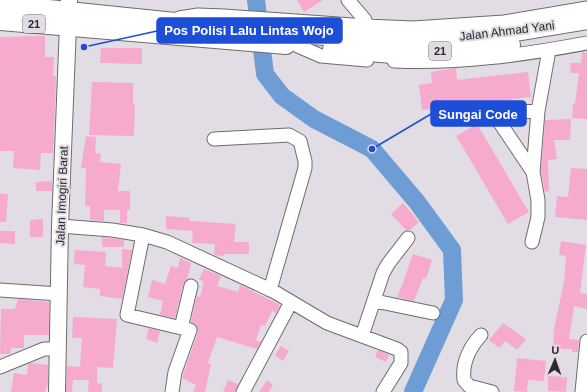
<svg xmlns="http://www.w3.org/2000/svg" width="587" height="392" viewBox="0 0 587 392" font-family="Helvetica,sans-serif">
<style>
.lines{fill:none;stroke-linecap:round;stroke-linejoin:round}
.river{stroke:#6e9dd5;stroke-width:18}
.building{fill:#f5aace}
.minor-casing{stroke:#6f6a70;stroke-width:15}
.major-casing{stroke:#6f6a70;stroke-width:18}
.highway-casing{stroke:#6f6a70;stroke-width:20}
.minor{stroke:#fff;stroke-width:13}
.major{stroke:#fff;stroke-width:16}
.highway{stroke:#fff;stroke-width:18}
.labels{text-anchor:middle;stroke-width:4;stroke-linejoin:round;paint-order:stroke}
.shield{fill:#e2dde4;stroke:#625f63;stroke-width:1}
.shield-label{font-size:11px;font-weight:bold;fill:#2b292c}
.street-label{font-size:12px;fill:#2b292c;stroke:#e2dde4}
.leader{fill:none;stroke:#1d4ed8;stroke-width:1.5}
.callout-dot{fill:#1d4ed8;stroke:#e2dde4;stroke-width:1.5}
.callout{fill:#1d4ed8;stroke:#1d4ed8;stroke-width:1.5}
.callout-label{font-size:13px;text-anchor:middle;font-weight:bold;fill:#fff}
</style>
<rect width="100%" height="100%" fill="#e2dde4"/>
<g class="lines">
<path class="river" d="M256,0L265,74L282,96L314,119L372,149L417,202L452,250L454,300L413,392"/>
</g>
<path class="building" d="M297,0H323L304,12Z
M45,36V57H54L53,76H56L53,153H41L40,170L13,168L14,151H0V37Z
M101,48H142V64L100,63Z
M582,52L587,53V119L572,118L573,104H575L579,73H571L570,63H581Z
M456,68L457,80L528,72L531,97L422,110L419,85L432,83L431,72Z
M92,82L133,83V105H135L134,136L89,135Z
M571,119L570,140H554L557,159L548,160L549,191L545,192L541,172L545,120Z
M477,124L529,212L508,224L456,136Z
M86,136L96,137L95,153L101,154L100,162L121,164L118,191H130V210H127V223H120V210H104V221L90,220V206H85L86,168H81Z
M571,168L587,169V220L555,217L557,196L568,197Z
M52,181V191H36V182Z
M0,194H8L6,222H0Z
M403,203L419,222L410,230H406L391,214Z
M166,216L190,218L189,221L236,224L234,242H249V254H224V256L214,255L215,244L192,243L193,231L166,229Z
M43,219V237H30V220Z
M0,231H15V244L0,243Z
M102,237L124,240V247H102Z
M561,241L586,245L580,293L587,294V309L574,306L569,339L579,340L578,352H572V349H553L554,329L564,282L566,256L559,255Z
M122,249L132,250L122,299L100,296V289L83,287L85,265L74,264L75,250L106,252L105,266L122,268Z
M413,254L432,260L426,279L423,278L414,301L397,297L403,283Z
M180,258L191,263L187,279L183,284L175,318L160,315L163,301L148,297L152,280L165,284L171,266L178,268Z
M204,269L221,276L217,286L238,292L240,285L280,305L276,313L272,311L265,326L261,325L256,340L261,342L257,349L217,337L208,363L211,364L205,392H193L196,385L182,378L198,332L196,325L191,322L197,296L200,297L204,282L199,279Z
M18,299L49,302V335H24V348H11L10,354H0L1,309H15Z
M73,317L117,319L113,368L97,367V383L102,384V392H88L89,380H73L72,392H66L67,366L80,367L82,338H72Z
M503,323L526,339L517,350L505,341L499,348L489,340Z
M149,328L160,331L157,343L146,339Z
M281,346L289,351L283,361L275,355Z
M378,350L389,355L386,362L375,357Z
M517,358L546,361L544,381L528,380L527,392L514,391Z
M31,363L48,365V384L45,392H11L14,373L27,375L28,364Z
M548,376L567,377L566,392L548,391Z
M228,380L238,384L235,392H223Z
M267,380L273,385L269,392H259Z"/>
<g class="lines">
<defs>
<path id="minor" d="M348,0L365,20L366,26
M179,18L198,15L224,16L366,26L413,28L504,22L587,8
M298,46L321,56L367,60
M394,61C459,64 523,55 587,43
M494,114L533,172
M453,115L538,111
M214,139L289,135L300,141L305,161V168L270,290
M60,226L112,230L143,235L167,242L273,291L327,323L397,349L401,352V363L383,392
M143,235L127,315L190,330L175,372L172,392
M532,242L538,217V200L533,172L538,111L549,50
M0,290L59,294
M375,301L433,313
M181,328L191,286
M481,335C469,348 462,362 464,380L469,386L492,392
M362,336L383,273L388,264L408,238
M0,367L44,349H58
M243,392L291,302
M582,392L587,341"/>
<path id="major" d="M57,392L60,226L69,0"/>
<path id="highway" d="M0,4L293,34L373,39H437L510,33L587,20
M0,21L286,45
M332,49L393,54L461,50L511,45"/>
</defs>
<use href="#minor" class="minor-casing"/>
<use href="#major" class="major-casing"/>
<use href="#highway" class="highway-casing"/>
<use href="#minor" class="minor"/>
<use href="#major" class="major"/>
<use href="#highway" class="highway"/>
</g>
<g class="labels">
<g class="shield">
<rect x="23" y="15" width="22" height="18" rx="3"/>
<rect x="429" y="42" width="22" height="18" rx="3"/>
</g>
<g class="shield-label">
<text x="34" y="28">21</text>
<text x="440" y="55">21</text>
</g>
<g class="street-label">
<text transform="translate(507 31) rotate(-7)" y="4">Jalan Ahmad Yani</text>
<text transform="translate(62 196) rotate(-88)" y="4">Jalan Imogiri Barat</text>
</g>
</g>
<path class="leader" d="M84 47L157 31M372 149L431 114"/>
<g class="callout-dot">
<circle cx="84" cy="47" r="4"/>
<circle cx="372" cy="149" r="4"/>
</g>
<g class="callout">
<rect x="157" y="18" width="185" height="25" rx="4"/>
<rect x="431" y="101" width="95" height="25" rx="4"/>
</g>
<g class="callout-label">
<text x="249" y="35">Pos Polisi Lalu Lintas Wojo</text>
<text x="478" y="119">Sungai Code</text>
</g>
<g transform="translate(555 360) rotate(2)" stroke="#e2dde4" stroke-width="3" paint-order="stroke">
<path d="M0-3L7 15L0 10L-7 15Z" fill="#2b292c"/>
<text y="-6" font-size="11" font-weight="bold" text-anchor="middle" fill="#2b292c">U</text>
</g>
</svg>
